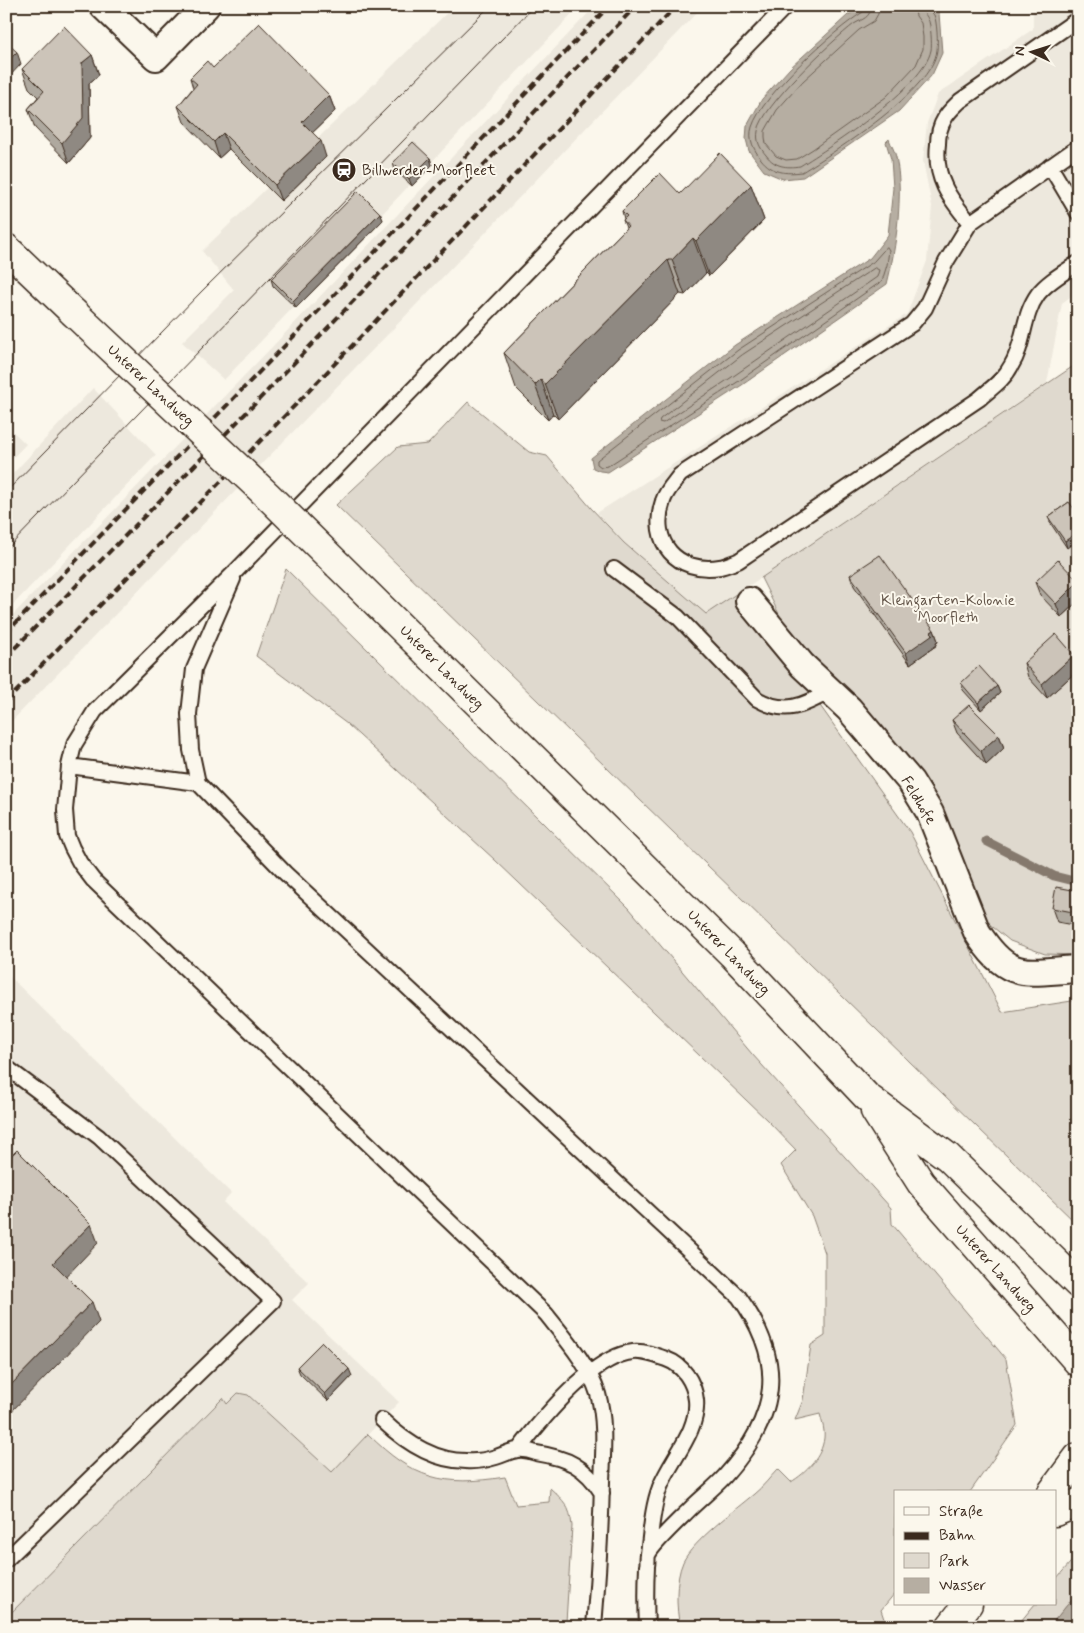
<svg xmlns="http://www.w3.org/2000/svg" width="1084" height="1633" viewBox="0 0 1084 1633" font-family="Mynerve,sans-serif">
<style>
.built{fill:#ede8dd}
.green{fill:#dfd9ce;stroke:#8d8276}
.water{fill:#b6aea2;stroke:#85796d}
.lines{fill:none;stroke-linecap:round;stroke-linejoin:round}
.shore{stroke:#6c5f53;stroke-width:1}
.stream{stroke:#85796d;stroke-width:9}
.lane-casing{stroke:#3b2a1e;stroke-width:18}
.street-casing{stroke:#3b2a1e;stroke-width:30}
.secondary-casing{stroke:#3b2a1e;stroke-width:31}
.lane{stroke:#fbf7ec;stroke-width:14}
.street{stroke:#fbf7ec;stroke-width:26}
.secondary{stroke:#fbf7ec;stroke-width:28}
.tram{stroke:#3b2a1e;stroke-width:1}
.rail{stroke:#3b2a1e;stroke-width:4;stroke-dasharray:8 4;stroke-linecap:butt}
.secondary-bridge-casing{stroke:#3b2a1e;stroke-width:31;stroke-linecap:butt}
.secondary-bridge{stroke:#fbf7ec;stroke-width:28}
.wall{fill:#afa99f;stroke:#3b2a1e}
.shaded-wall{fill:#8f8982;stroke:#3b2a1e}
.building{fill:#ccc4b9;stroke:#3b2a1e}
.labels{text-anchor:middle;stroke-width:4;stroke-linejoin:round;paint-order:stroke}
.poi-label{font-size:15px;fill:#3b2a1e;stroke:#fbf7ec;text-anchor:start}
.street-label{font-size:15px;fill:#3b2a1e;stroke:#fbf7ec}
.park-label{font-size:15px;fill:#64564a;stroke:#fbf7ec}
</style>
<rect width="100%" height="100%" fill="#fbf7ec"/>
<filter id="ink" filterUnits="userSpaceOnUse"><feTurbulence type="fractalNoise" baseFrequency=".02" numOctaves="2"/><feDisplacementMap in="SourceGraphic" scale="10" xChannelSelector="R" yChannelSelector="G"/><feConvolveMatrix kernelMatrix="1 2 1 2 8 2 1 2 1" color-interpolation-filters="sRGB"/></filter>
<g filter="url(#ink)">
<path class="built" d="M454,6H580L224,380L182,342L234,290L202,251Z
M595,6H703L391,331L6,727V622L273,346Z
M1033,6H1078V291L1062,303L1047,383L706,615L624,543L597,513L907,314L927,261L932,206L923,161L927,123L938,94L1033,29Z
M93,388L156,455L6,612V481Z
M6,425L26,444L6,465Z
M6,973L231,1193L223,1202L309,1283L292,1300L399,1402L332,1472L248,1395L227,1404L223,1398L6,1618Z"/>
<path class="green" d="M1078,363V955L1045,954L1010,941L988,923L930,784L784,624L761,578Z
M468,402L529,452L547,456L591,508L624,543L706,614L739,592L910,832L1002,1012L1078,1000V1225L336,505L398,447L428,444Z
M286,569L629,908L752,1054L891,1208L892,1224L1006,1359L1017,1425L970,1492H895V1593L881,1610L886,1625L884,1627H680C676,1608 675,1580 683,1562C693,1541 735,1510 754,1494C763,1487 770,1477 778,1469L791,1482C806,1473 822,1457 824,1438C825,1430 822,1422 820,1414L795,1420L803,1400L811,1345L825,1336V1253L812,1216L781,1165L796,1150L768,1121L495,860L347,724L256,656Z
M238,1393L248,1395L332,1472L368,1434C413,1479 443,1487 505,1477L516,1505L549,1502L550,1488C564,1501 570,1506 572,1526L566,1622L563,1627H6V1618L223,1398L227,1404Z
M1078,1554V1592L1049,1627H1016L1035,1604H1055V1580Z"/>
<path class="water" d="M864,6H931L939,13L942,53L932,75L899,111L803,177L783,179L764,171L749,151L746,139L747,126L762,99L790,68L848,15Z
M889,139C891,145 895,151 896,157C904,193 896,248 887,284L742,385L608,472L600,471L593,468L591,458L735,345L870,258L888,235L893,188L891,159L886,142Z
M1078,1592V1627H1049Z"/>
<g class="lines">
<path class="shore" d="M865,6L863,12C834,30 762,95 752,127C748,139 754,150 761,159C772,173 786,174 802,172C836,151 933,90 937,50C938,43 937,21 934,15C931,11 929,12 928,6
M871,6C871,18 862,19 854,24C832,41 762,106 758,131C756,141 760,148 766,155C775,167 786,168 800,166C832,146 924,87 931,50C932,45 931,24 928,19C926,14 922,13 922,6
M879,6L878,14L874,21L859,30L803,81L777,110L765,131V137L766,144L776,156L786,160L797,159L813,149L886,97L916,65L923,49V37L921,23L916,16L914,6
M887,247L889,250L887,265L882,281L739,381L608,466L601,467L597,464V460L738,350L873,262Z
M875,268L879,270L877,277L735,375L663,423L659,422L660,419L742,355Z"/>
<path class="stream" d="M986,841L1054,876L1078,882"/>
<defs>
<path id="lane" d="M1078,147L970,223L946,262L925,308L912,324L680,475C674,483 666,491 663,501C649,542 677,574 720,567C726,566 732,563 738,561L979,399C990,389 1004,380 1011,366C1025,344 1022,316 1038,294C1048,281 1065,272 1078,263
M1050,166L1078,213
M970,223C949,198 934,178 938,144C938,135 940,126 945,118C948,112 955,106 960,101L1078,19
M614,569L678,617L757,699C785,715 804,706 830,691
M233,579L194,669L189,714L191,750L198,783L285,873L739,1297C787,1363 778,1417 725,1476C714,1488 700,1499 689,1510C680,1519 652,1545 648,1555C647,1558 648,1563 647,1566C646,1586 646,1607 647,1627
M69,766L198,783
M6,1067L99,1137L273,1301L6,1560
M382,1420C405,1442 433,1461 466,1461C476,1462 486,1460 496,1457C503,1455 510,1451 517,1450C523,1449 531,1451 536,1453C567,1458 585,1466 602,1493
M519,1449C542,1419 593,1356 633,1352C644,1351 655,1355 666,1359C683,1365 694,1382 696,1400C699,1431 671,1459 660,1487C652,1508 651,1532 648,1554
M594,1627C598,1578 601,1530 602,1482C603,1453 606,1422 598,1394C589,1365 565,1338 546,1314L93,880L80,863L72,848L67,836L65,810L69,766L74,745L95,711L236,571L786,6"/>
<path id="street" d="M103,6L156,57L206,6
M749,601L802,665L849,709L911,782L930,813L977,932C1009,982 1025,972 1078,969"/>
<path id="secondary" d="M6,248L73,312
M338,565L732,954L867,1097L948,1157L1078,1284
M875,1111L921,1183L1078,1362
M1052,1492L1078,1457
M1055,1512L1078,1503
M950,1627L968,1604"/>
</defs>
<use href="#lane" class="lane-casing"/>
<use href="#street" class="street-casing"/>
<use href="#secondary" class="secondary-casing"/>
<use href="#lane" class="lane"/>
<use href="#street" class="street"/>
<use href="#secondary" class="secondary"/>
<path class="tram" d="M6,492L201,292L490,6
M6,550L534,6"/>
<path class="rail" d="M6,633L331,298L609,6
M6,657L246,413L636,6
M6,702L305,395L676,6"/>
<defs>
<path id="secondary-bridge" d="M73,312L268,496L338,565"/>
</defs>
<use href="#secondary-bridge" class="secondary-bridge-casing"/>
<use href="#secondary-bridge" class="secondary-bridge"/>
</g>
<path class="wall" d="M92,55L99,75L89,83L90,138L69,163L35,128L28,109L38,97L29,88L22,69Z
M213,68L329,95L335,111L312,133L326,157L281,201L229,149L219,158L184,122L178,106L193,88L190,78Z
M430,158L432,165L412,186L395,170L393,163Z
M751,185L764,220L709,276L706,273L685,295L680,294L558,419L553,414L548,420L516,388L504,353L626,228L623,220L624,219L622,211L680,194Z
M380,213L383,220L296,308L273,286L271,279Z
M1069,502L1067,548L1051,524L1048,517Z
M850,575L934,630L938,641L936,642L937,645L910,664L854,586Z
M1078,581V601L1061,617L1040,595L1035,582Z
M1024,663L1078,664V670L1047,698L1028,677Z
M961,683L997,686L1000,693L981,710L963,690Z
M952,720L999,735L1004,748L986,765L957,733Z
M1078,891V926L1057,922L1052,908Z
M297,1367L352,1376L328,1401L300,1374Z"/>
<path class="shaded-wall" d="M17,52L21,64L6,80V63Z
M92,55L99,75L89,83L90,138L69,163L62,143L82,63Z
M329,95L335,111L307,138L302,122Z
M223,133L229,149L219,158L214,142Z
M321,141L326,157L281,201L275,185Z
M430,158L432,165L412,186L409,179Z
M751,185L764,220L709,276L696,241Z
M380,213L383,220L296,308L293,301Z
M693,238L706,273L685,295L672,260Z
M668,260L680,294L558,419L545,384Z
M541,379L553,414L548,420L535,385Z
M1078,532V540L1067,548L1065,541Z
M1078,582V601L1061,617L1056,604Z
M934,630L938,641L936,642L937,645L910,664L906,653Z
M1074,655L1078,664V670L1047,698L1042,684Z
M997,686L1000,693L981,710L978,703Z
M999,735L1004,748L986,765L981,751Z
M91,1224L98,1243L60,1283L53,1263Z
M92,1302L99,1322L6,1417V1390Z
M349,1369L352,1376L328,1401L325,1394Z"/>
<path class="building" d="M259,23L329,95L302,122L321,141L275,185L223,133L214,142L178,106L197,84L190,78L207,61L213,68Z
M64,26L92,55L82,63L83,118L62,143L28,109L44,91L22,69Z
M6,42L17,52L6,63Z
M413,142L430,158L409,179L393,163Z
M720,153L751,185L696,241L693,238L672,260H668L545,384L541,379L535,385L504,353L628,226L623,220L627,216L622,211L660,173L680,194Z
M358,191L380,213L293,301L271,279Z
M1069,502L1078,514V532L1065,541L1048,517Z
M880,555L934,630L931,632L933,634L906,653L850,575Z
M1058,560L1078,581V582L1056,604L1035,582Z
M1056,634L1074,655L1042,684L1024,663Z
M979,666L997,686L978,703L961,683Z
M969,705L999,735L981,751L952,720Z
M1056,887L1078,891V913L1052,908Z
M17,1150L91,1224L53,1263L92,1302L6,1390V1161Z
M322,1342L349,1369L325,1394L297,1367Z"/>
</g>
<defs>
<symbol id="station-disc" viewBox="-11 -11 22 22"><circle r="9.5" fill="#3b2a1e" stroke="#fbf7ec"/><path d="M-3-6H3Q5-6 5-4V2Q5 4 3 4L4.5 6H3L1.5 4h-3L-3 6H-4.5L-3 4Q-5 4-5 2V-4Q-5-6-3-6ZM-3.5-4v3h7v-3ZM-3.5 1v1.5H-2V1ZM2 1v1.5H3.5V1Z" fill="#fff"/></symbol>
</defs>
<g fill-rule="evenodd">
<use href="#station-disc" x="330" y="156" width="28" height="28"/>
</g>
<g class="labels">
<g class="poi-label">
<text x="362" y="175">Billwerder-Moorfleet</text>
</g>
<g class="street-label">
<text transform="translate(151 385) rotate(43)" y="5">Unterer Landweg</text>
<text transform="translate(442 667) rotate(45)" y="5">Unterer Landweg</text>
<text transform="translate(919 800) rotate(59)" y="5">Feldhofe</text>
<text transform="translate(729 952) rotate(46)" y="5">Unterer Landweg</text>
<text transform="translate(996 1268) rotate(48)" y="5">Unterer Landweg</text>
</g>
<g class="park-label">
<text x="948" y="605">Kleingarten-Kolonie<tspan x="948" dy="17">Moorfleth</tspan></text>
</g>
</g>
<rect width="1084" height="1633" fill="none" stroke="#fbf7ec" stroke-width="25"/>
<rect x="12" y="12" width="1059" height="1608" fill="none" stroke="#3b2a1e" stroke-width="2" filter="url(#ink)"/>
<rect x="894" y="1490" width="162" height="115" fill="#fbf7ec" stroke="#aea59a"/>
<rect x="904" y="1507" width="25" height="8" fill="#fbf7ec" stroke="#aea59a"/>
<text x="939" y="1516" font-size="15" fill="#3b2a1e">Straße</text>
<rect x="904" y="1532" width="25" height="8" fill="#3b2a1e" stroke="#aea59a"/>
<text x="939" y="1540" font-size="15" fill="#3b2a1e">Bahn</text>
<rect x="904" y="1553" width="25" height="15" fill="#dfd9ce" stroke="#aea59a"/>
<text x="939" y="1566" font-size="15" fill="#3b2a1e">Park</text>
<rect x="904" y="1578" width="25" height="15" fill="#b6aea2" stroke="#aea59a"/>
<text x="939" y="1590" font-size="15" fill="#3b2a1e">Wasser</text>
<g transform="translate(1032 52) rotate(274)" stroke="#fbf7ec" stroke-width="4" paint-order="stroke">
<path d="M0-4L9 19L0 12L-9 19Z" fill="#3b2a1e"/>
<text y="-8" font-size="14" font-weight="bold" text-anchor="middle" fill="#3b2a1e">N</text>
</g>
</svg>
